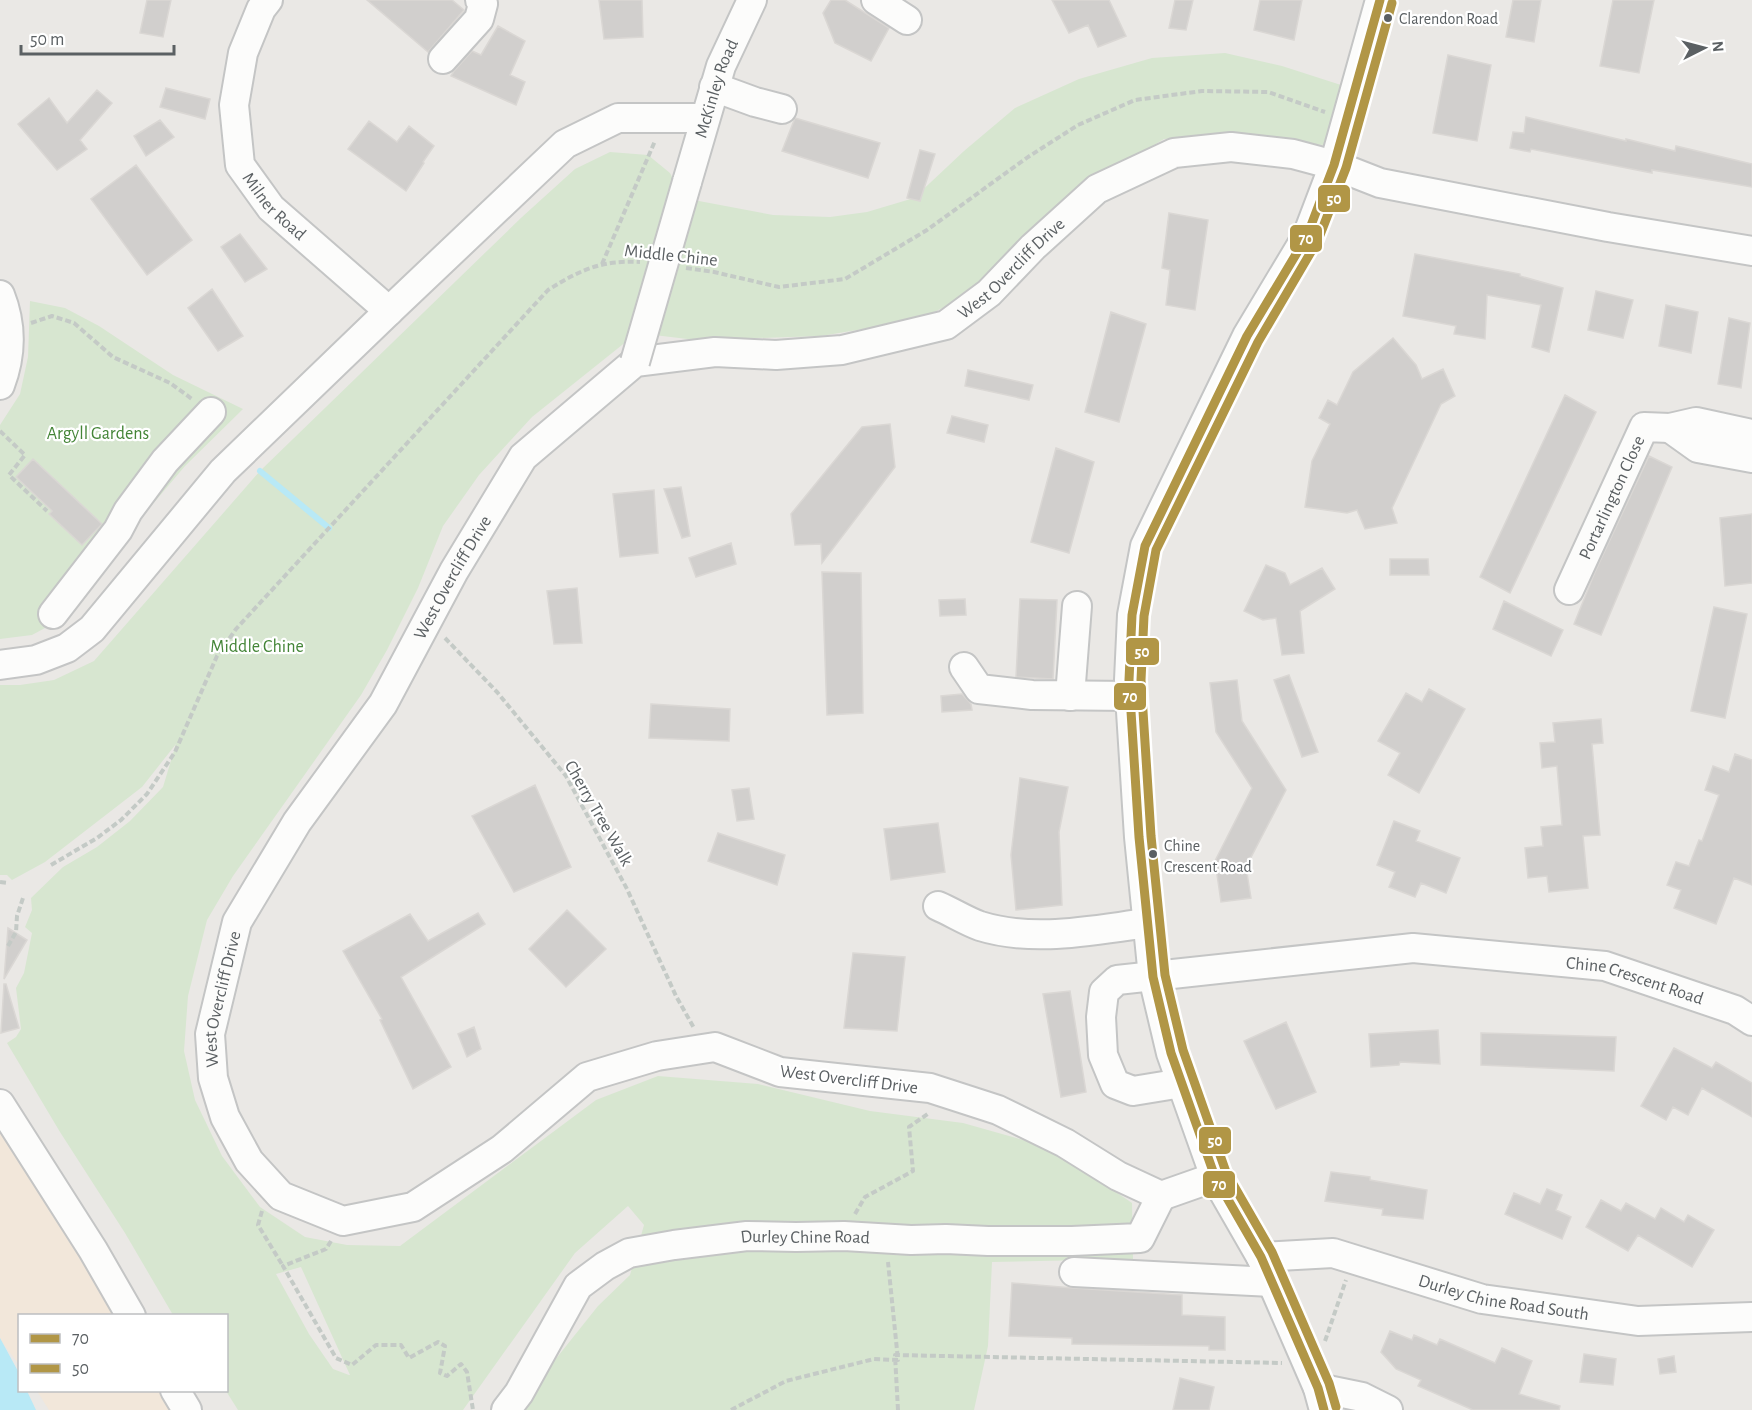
<svg xmlns="http://www.w3.org/2000/svg" width="1752" height="1410" viewBox="0 0 1752 1410" font-family="'Alegreya Sans',sans-serif">
<style>
.green{fill:#d7e6d0;fill-rule:evenodd}
.sand{fill:#f2e7da}
.water{fill:#b8e9f6}
.lines{fill:none;stroke-linecap:round;stroke-linejoin:round}
.stream{stroke:#b8e9f6;stroke-width:6}
.building{fill:#d1cfcd;stroke:#dad7d4;stroke-width:1.5}
.minor-casing{stroke:#c4c5c5;stroke-width:32}
.path{stroke:#c4cac6;stroke-width:4;stroke-dasharray:6 3;stroke-linecap:butt}
.minor{stroke:#fcfcfb;stroke-width:28}
.minor-bridge-casing{stroke:#c4c5c5;stroke-width:32;stroke-linecap:butt}
.minor-bridge{stroke:#fcfcfb;stroke-width:28}
.bus-1-casing{stroke:#fff;stroke-width:14}
.bus-2-casing{stroke:#fff;stroke-width:14}
.bus-1{stroke:#b19646;stroke-width:9}
.bus-2{stroke:#b19646;stroke-width:9}
.bus-dot{fill:#5b6063;stroke:#fff;stroke-width:2}
.labels{text-anchor:middle;stroke-width:4.5;stroke-linejoin:round;paint-order:stroke}
.bus-label{font-size:16px;fill:#5b6063;stroke:#fff;text-anchor:start}
.street-label{font-size:18px;fill:#5b6063;stroke:#fff}
.park-label{font-size:18px;fill:#448537;stroke:#fff}
.line-badge{stroke:#fff;stroke-width:2}
.badge-label{font-size:16px;text-anchor:middle;font-weight:bold;fill:#fff}
</style>
<rect width="100%" height="100%" fill="#eae8e5"/>
<path class="green" d="M1225,53L1282,66L1341,85L1324,145L1218,137L1164,139L1060,202L1013,248L970,295L917,320L821,336L696,340L637,333L532,417L479,475L443,526L418,588L387,650L361,695L233,876L207,920L188,996L184,1051L195,1100L222,1156L260,1207L305,1237L347,1245L400,1246L596,1100L658,1076L758,1084L870,1111L963,1123L1052,1148L1132,1203L1133,1259L992,1262L988,1346L974,1410H515L598,1306L630,1275L644,1225L628,1206L575,1253L463,1410H238L226,1391V1316L173,1315L125,1233L60,1132L7,1043L16,1037L21,1029L16,988L24,973L32,933L25,927L32,910L31,898L63,867L97,847L130,821L163,787L176,744L142,787L45,862L12,880L7,875H0V685H20L54,680L94,661L260,471L522,217L575,169L610,152L648,155L670,173L683,198L773,215L830,217L867,212L914,198L964,151L1015,108L1079,79L1152,58ZM301,1267L350,1375H349L333,1369L309,1334L276,1274Z
M30,301L65,308L99,326L173,375L243,409L185,466L135,525L71,614L32,635L0,639V425L20,394L28,357Z"/>
<path class="sand" d="M0,1115L123,1315L20,1316L19,1365L0,1339Z
M37,1391H167L179,1410H49Z"/>
<path class="water" d="M0,1338L19,1373L20,1390L27,1391L36,1410H0Z"/>
<g class="lines">
<path class="stream" d="M260,471L329,528"/>
</g>
<path class="building" d="M147,0H171L163,37L140,33Z
M367,0H452L464,10L428,52Z
M599,0H642L643,37L604,39Z
M831,0H845L889,28L871,61L835,43L823,13Z
M1052,0H1109L1126,36L1098,47L1088,25L1069,33Z
M1175,0H1193L1186,30L1169,28Z
M1260,0H1302L1294,40L1254,30Z
M1513,0H1541L1534,42L1506,37Z
M1613,0H1654L1639,73L1600,66Z
M498,26L525,41L510,75L525,82L516,105L451,76L454,71L472,51L481,55Z
M1448,55L1491,65L1477,141L1433,133Z
M166,88L210,99L205,119L160,107Z
M97,90L112,103L80,140L87,149L57,170L18,124L49,98L67,123Z
M1526,117L1626,141V139L1675,151L1676,146L1752,164V187L1652,170V173L1531,149L1530,152L1510,148L1513,132L1524,133Z
M795,118L880,143L868,178L782,151Z
M160,120L174,137L146,156L134,136Z
M369,121L397,142L409,126L434,146L423,162L424,163L406,191L348,149Z
M920,150L935,154L920,201L907,198Z
M136,165L192,240L147,275L91,199Z
M1169,213L1208,220L1195,310L1166,305L1170,270L1162,268Z
M240,234L267,269L245,282L221,247Z
M1415,254L1520,274V276L1563,288L1549,352L1532,347L1541,305L1487,295L1485,339L1454,334L1456,326L1403,316Z
M212,289L243,336L218,351L188,308Z
M1596,291L1633,300L1623,338L1588,330Z
M1666,305L1698,312L1691,353L1659,346Z
M1111,312L1146,324L1119,422L1085,412Z
M1729,318L1750,323L1741,388L1718,384Z
M1393,338L1416,365L1422,379L1443,369L1455,396L1441,404L1392,508L1397,523L1365,529L1357,510L1347,513L1305,507L1312,461L1330,424L1319,418L1328,400L1337,405L1353,372Z
M968,370L1033,385L1029,400L965,386Z
M1565,395L1596,412L1510,593L1480,577Z
M952,416L988,425L984,442L947,433Z
M890,424L895,467L822,563L821,544L795,545L791,514L862,427Z
M1056,448L1094,462L1069,553L1031,542Z
M1649,456L1672,467L1601,635L1574,624L1595,572Z
M33,459L102,524L82,545L49,514L52,511L16,477Z
M681,487L690,536L682,538L664,489Z
M654,490L658,553L620,557L613,494Z
M1752,514V583L1725,586L1720,518Z
M731,543L736,564L696,577L689,558Z
M1390,559H1428L1429,575H1390Z
M1266,565L1285,573L1290,585L1322,568L1335,589L1300,611L1304,653L1282,655L1276,618L1263,620L1244,611Z
M822,572L861,573L863,713L827,715Z
M577,588L582,643L554,644L547,591Z
M965,599L966,615L940,616L939,600Z
M1020,599L1057,600L1053,679L1016,677Z
M1504,601L1563,630L1551,656L1493,629Z
M1714,607L1747,614L1725,718L1691,711Z
M1289,675L1318,752L1302,757L1274,680Z
M1237,680L1242,721L1286,790L1246,867L1251,898L1221,902L1215,861L1252,788L1216,732L1210,683Z
M1429,689L1465,709L1419,793L1388,775L1400,753L1378,741L1406,693L1422,702Z
M962,694L971,704L972,710L942,712L941,696Z
M651,704L730,709L729,741L649,738Z
M1601,719L1603,743L1592,744L1600,835L1583,836L1588,888L1549,892L1547,876L1528,878L1525,848L1543,846L1541,827L1562,825L1557,766L1542,768L1540,743L1555,742L1553,723Z
M1735,754L1752,760V885L1734,878L1716,924L1674,908L1681,890L1667,885L1676,862L1689,866L1699,840L1702,841L1719,795L1705,790L1713,766L1729,772Z
M1020,778L1068,787L1059,832L1062,905L1016,910L1011,855Z
M535,785L571,867L514,892L472,816Z
M749,788L754,819L737,821L732,790Z
M1394,821L1420,831L1416,841L1460,858L1446,893L1421,883L1415,897L1389,887L1395,872L1377,865Z
M938,823L945,872L891,880L884,829Z
M718,833L785,855L777,885L708,861Z
M567,910L606,949L566,987L529,949Z
M478,913L485,924L401,977L451,1067L413,1089L380,1020L382,1019L343,951L410,914L428,941Z
M8,928L27,940L4,979Z
M853,953L905,957L897,1031L844,1028Z
M4,984H6L19,1028L1,1033Z
M1070,991L1086,1092L1061,1097L1043,994Z
M1286,1022L1316,1092L1276,1109L1244,1041Z
M474,1027L481,1049L467,1057L458,1034Z
M1438,1030L1440,1064L1400,1062L1399,1065L1371,1067L1369,1034Z
M1481,1033L1616,1037L1614,1071L1481,1065Z
M1674,1048L1712,1068L1716,1062L1752,1083V1117L1702,1088L1688,1115L1673,1107L1666,1120L1641,1106Z
M1331,1172L1370,1177V1180L1427,1190L1423,1219L1382,1215L1383,1209L1325,1201Z
M1547,1189L1562,1195L1556,1210L1571,1217L1562,1239L1505,1214L1514,1193L1540,1204Z
M1601,1200L1621,1211L1626,1203L1655,1219L1661,1208L1684,1222L1688,1215L1714,1230L1692,1267L1638,1235L1628,1251L1586,1227Z
M1012,1283L1073,1288L1182,1295V1315L1225,1317V1350H1209V1346L1072,1344V1338L1009,1336Z
M1390,1331L1412,1340L1414,1335L1437,1345L1440,1339L1495,1363L1502,1348L1532,1361L1519,1394L1560,1406L1559,1410H1473L1418,1386L1421,1380L1396,1369L1381,1352Z
M1584,1354L1616,1359L1613,1385L1580,1382Z
M1674,1356L1676,1372L1660,1374L1658,1359Z
M1180,1378L1214,1387L1209,1410H1173Z"/>
<g class="lines">
<defs>
<g id="minor">
<path id="s1" d="M268,0L261,9L243,53L234,105L240,165L271,208L389,311"/>
<path d="M876,0L907,20"/>
<path d="M443,59L479,19L483,4L480,0"/>
<path d="M714,87L755,102L782,109"/>
<path id="s2" d="M687,182L721,66L752,0"/>
<path d="M0,295C12,325 11,356 0,385"/>
<path d="M1670,428L1698,448L1752,458"/>
<path id="s3" d="M1569,590L1644,427L1670,428L1696,422L1752,434"/>
<path d="M53,614L118,530L128,511L165,461L211,412"/>
<path d="M0,665L36,660L67,648L92,629L223,471L389,311L565,144L618,118H705"/>
<path d="M964,667L979,689L1032,695L1130,696"/>
<path d="M1070,696L1077,606"/>
<path d="M938,906C952,912 966,921 980,926C1035,943 1092,930 1148,923"/>
<path id="s4" d="M1182,1083L1133,1091L1115,1084L1103,1055L1101,1017L1104,992L1117,980L1413,948L1605,966L1735,1010L1752,1021"/>
<path d="M0,1104L93,1250L131,1316"/>
<path id="s5" d="M1215,1177L1161,1196L1118,1176L1065,1143L998,1110L930,1088L780,1072L715,1047L657,1056L587,1077L502,1149L413,1207L343,1221L281,1196L249,1161L225,1117L213,1078L210,1034L237,922L297,822L383,704L454,571L523,457L635,362L715,352L776,355L842,350L946,325L989,293L1033,247L1097,189L1174,153L1231,147L1293,154L1334,165L1380,183L1608,227L1752,251"/>
<path id="s6" d="M1261,1257L1333,1253L1482,1299L1638,1321L1752,1317"/>
<path d="M1074,1272L1272,1282"/>
<path d="M1318,1388L1362,1397L1388,1410"/>
<path d="M175,1390L187,1410"/>
<path id="s7" d="M506,1410L519,1393L578,1286L605,1266L629,1253L674,1245L747,1236L796,1237L844,1236L911,1240L946,1239L988,1241H1072L1140,1238L1161,1196"/>
<path d="M1324,1410L1318,1388L1261,1257L1215,1177L1171,1053L1153,977L1139,837L1129,680L1132,615L1145,546L1247,336L1307,236L1334,165L1380,0"/>
</g>
</defs>
<use href="#minor" class="minor-casing"/>
<path class="path" d="M602,264L655,141
M686,268L714,272L779,287L845,279L927,230L1028,157L1078,125L1135,100L1202,91L1268,92L1325,112
M31,323L52,316L74,323L113,357L170,383L192,399
M0,431L25,455L9,475L47,511
M445,638L497,692L566,776L627,889L676,996L694,1028
M51,865L97,838L121,820L147,794L175,752L217,656L236,629L548,290C580,270 601,260 640,262
M0,882L8,883
M8,946L16,932L17,916L23,898
M262,1211L258,1225L283,1266
M855,1214L865,1197L913,1171L909,1127L929,1113
M331,1241L326,1249L283,1266L336,1358L352,1365L376,1345H401L409,1358L438,1342L445,1346L440,1373L447,1376L461,1364L467,1372L473,1410
M1325,1341L1346,1280
M731,1410L786,1381L874,1359L898,1360L888,1262
M898,1410L895,1355L1282,1363"/>
<use href="#minor" class="minor"/>
<defs>
<path id="minor-bridge" d="M635,362L687,182"/>
</defs>
<use href="#minor-bridge" class="minor-bridge-casing"/>
<use href="#minor-bridge" class="minor-bridge"/>
<defs>
<path id="bus-1" d="M1324,1410L1318,1388L1261,1257L1215,1177L1171,1053L1153,977L1139,837L1129,680L1132,615L1145,546L1247,336L1307,236L1334,165L1380,0"/>
<path id="bus-2" d="M1336,1407L1329,1383L1272,1252L1226,1172L1183,1050L1165,975L1151,836L1141,680L1144,616L1156,550L1258,342L1318,240L1346,168L1392,3"/>
</defs>
<use href="#bus-1" class="bus-1-casing"/>
<use href="#bus-2" class="bus-2-casing"/>
<use href="#bus-1" class="bus-1"/>
<use href="#bus-2" class="bus-2"/>
</g>
<g class="bus-dot">
<circle cx="1388" cy="18" r="5"/>
<circle cx="1153" cy="854" r="5"/>
</g>
<g class="labels">
<g class="bus-label">
<text x="1399" y="24">Clarendon Road</text>
<text x="1164" y="851">Chine<tspan x="1164" dy="21">Crescent Road</tspan></text>
</g>
<g class="street-label">
<text dy="6" stroke="none"><textPath href="#s2" startOffset="98">McKinley Road</textPath></text>
<text dy="6" stroke="none"><textPath href="#s1" startOffset="226">Milner Road</textPath></text>
<text transform="translate(671 255) rotate(6)" y="6">Middle Chine</text>
<text dy="6" stroke="none"><textPath href="#s5" startOffset="2414">West Overcliff Drive</textPath></text>
<text dy="6" stroke="none"><textPath href="#s3" startOffset="102">Portarlington Close</textPath></text>
<text dy="6" stroke="none"><textPath href="#s5" startOffset="1726">West Overcliff Drive</textPath></text>
<text transform="translate(599 813) rotate(60)" y="6">Cherry Tree Walk</text>
<text dy="6" stroke="none"><textPath href="#s4" startOffset="704">Chine Crescent Road</textPath></text>
<text dy="6" stroke="none"><textPath href="#s5" startOffset="1240">West Overcliff Drive</textPath></text>
<text transform="translate(849 1079) rotate(7)" y="6">West Overcliff Drive</text>
<text dy="6" stroke="none"><textPath href="#s7" startOffset="382">Durley Chine Road</textPath></text>
<text dy="6" stroke="none"><textPath href="#s6" startOffset="249">Durley Chine Road South</textPath></text>
</g>
<g class="park-label">
<text x="98" y="439">Argyll Gardens</text>
<text x="257" y="652">Middle Chine</text>
</g>
</g>
<g class="line-badge">
<rect x="1317" y="184" width="34" height="29" rx="6" fill="#b19646"/>
<rect x="1289" y="224" width="34" height="29" rx="6" fill="#b19646"/>
<rect x="1125" y="637" width="35" height="29" rx="6" fill="#b19646"/>
<rect x="1113" y="682" width="34" height="29" rx="6" fill="#b19646"/>
<rect x="1198" y="1126" width="34" height="29" rx="6" fill="#b19646"/>
<rect x="1202" y="1170" width="34" height="29" rx="6" fill="#b19646"/>
</g>
<g class="badge-label">
<text x="1334" y="204">50</text>
<text x="1306" y="244">70</text>
<text x="1142" y="657">50</text>
<text x="1130" y="702">70</text>
<text x="1215" y="1146">50</text>
<text x="1219" y="1190">70</text>
</g>
<rect x="18" y="1314" width="210" height="78" fill="#ffffff" stroke="#bdbfc1" stroke-width="1.5"/>
<rect x="30" y="1334" width="30" height="9" fill="#b19646" stroke="#bdbfc1" stroke-width="1.5"/>
<text x="72" y="1344" font-size="18" fill="#5b6063">70</text>
<rect x="30" y="1364" width="30" height="9" fill="#b19646" stroke="#bdbfc1" stroke-width="1.5"/>
<text x="72" y="1374" font-size="18" fill="#5b6063">50</text>
<g transform="translate(1704 48) rotate(84)" stroke="#ffffff" stroke-width="4.5" paint-order="stroke">
<path d="M0-4.5L10 22L0 15L-10 22Z" fill="#5b6063"/>
<text y="-9" font-size="16" font-weight="bold" text-anchor="middle" fill="#5b6063">N</text>
</g>
<path d="M21 45v9h153v-9" fill="none" stroke="#5b6063" stroke-width="3"/>
<text x="30" y="45" font-size="18" fill="#5b6063" stroke="#ffffff" stroke-width="4.5" paint-order="stroke">50 m</text>
</svg>
